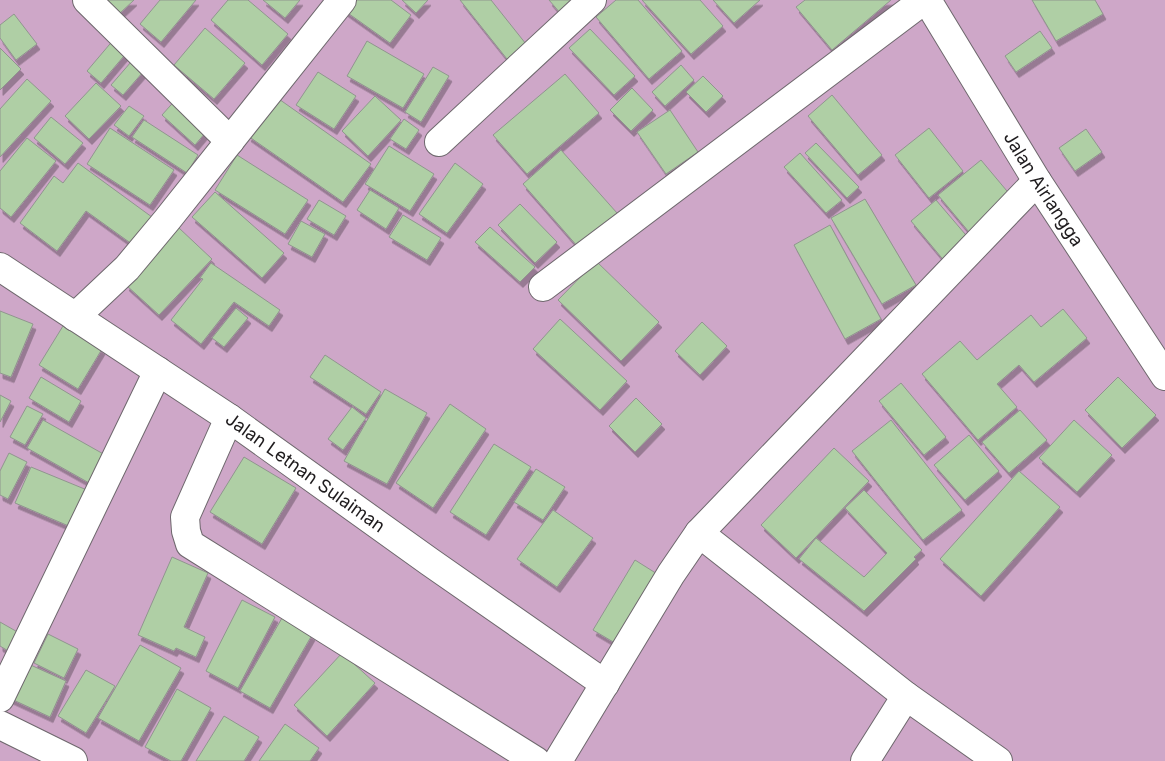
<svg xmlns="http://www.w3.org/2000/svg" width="1165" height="761" viewBox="0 0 1165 761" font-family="Inter,sans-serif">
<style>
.green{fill:#cea7c8}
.building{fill:#afcfa5;stroke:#90958e;filter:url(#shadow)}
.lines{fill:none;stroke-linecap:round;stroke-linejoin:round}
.minor-casing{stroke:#6e686d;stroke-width:30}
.minor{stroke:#fff;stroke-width:28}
.labels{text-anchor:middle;stroke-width:4;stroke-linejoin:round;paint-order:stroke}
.street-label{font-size:18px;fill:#1e1b1d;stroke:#e7e0e6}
</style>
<defs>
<filter id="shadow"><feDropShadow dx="3" dy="5.5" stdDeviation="0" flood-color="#0004"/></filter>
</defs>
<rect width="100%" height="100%" fill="#e7e0e6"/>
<path class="green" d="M0,0H1165V761H0Z"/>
<path class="building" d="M106,0H134L119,14Z
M160,0H196L161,42L140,24Z
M228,0H248L288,34L262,65L211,20Z
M263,0H300L285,18Z
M353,0H391L411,15L390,43L345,11Z
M402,0H428L416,13Z
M460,0H491L526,44L507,59Z
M549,0H579L561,14Z
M616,0H638L682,51L649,79L596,17Z
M642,0H700L723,26L691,54Z
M713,0H760L734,23Z
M805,0H891L832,50L796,7Z
M1032,0H1095L1103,14L1056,41Z
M14,14L37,44L16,60L0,38V25Z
M205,28L245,63L214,99L174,65Z
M590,29L635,76L614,95L569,48Z
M1040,31L1052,48L1016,72L1005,56Z
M115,38L129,50L101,83L87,71Z
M367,41L424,74L403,108L347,76Z
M0,48L21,69L0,90Z
M131,62L143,72L123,95L111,85Z
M681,65L694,80L665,106L652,92Z
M433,67L449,76L421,122L405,112Z
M318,72L356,96L334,129L296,105Z
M565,74L599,113L527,174L493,135Z
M703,76L723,96L706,112L686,92Z
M27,79L51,101L0,157V109Z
M96,83L121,106L89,139L65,116Z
M632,88L653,110L631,131L610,110Z
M832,95L882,155L858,175L808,116Z
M375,96L401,120L368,156L342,131Z
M178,97L211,126L195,145L162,115Z
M276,97L371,164L343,202L248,136Z
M129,106L144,116L129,136L114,125Z
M670,110L698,152L666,174L637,132Z
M51,117L83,143L65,164L34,138Z
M404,119L419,130L406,149L390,139Z
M144,120L198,155L187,173L132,137Z
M110,128L174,170L150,205L87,164Z
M929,128L963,171L929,198L895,155Z
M1086,129L1102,152L1075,171L1059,148Z
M27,138L56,161L11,217L0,208V171Z
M816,143L859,187L847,198L805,153Z
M389,146L434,174L410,211L365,184Z
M561,150L617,213L578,247L523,184Z
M800,153L842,200L826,213L784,167Z
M237,155L308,200L285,234L215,190Z
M981,160L1017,203L974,238L938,195Z
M78,163L156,220L136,247L86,211L57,251L20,223L54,176L63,183Z
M455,163L483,184L447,233L419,214Z
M370,190L399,208L386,229L357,210Z
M215,192L284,253L262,278L192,217Z
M865,199L916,285L882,304L831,218Z
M319,200L346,216L334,235L307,219Z
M936,200L971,241L946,263L911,221Z
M520,204L557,242L535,263L498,225Z
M403,215L441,238L427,260L389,237Z
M301,221L325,234L312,257L288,244Z
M830,225L881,319L845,339L794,245Z
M490,227L535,267L520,282L475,242Z
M179,228L212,259L159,315L126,285Z
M596,261L659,322L621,361L558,300Z
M211,263L280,310L269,326L234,302L201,344L171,320L203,279L200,278Z
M236,308L248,318L224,347L212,338Z
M1063,309L1087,338L1034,382L1019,365L997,384L1017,407L978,440L922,374L960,341L977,360L1031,315L1041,327Z
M0,311L33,324L11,377L0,373Z
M560,319L627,381L600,410L533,349Z
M702,322L727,346L700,375L675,351Z
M63,326L102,349L78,389L39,365Z
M325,355L381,392L366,414L310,377Z
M41,377L81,401L69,422L29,398Z
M1118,377L1156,415L1122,448L1085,410Z
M901,383L946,437L924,455L879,401Z
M385,389L427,413L387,484L344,461Z
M0,395L11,401L0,422Z
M636,398L662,424L635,452L609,426Z
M450,404L486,429L433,508L396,483Z
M27,406L43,414L25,445L10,437Z
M352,407L366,418L343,450L328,439Z
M1020,410L1047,440L1009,473L982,442Z
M43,420L107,456L91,484L27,448Z
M891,420L962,510L923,540L852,451Z
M1074,420L1112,455L1077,492L1039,458Z
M969,435L999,471L965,500L934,465Z
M494,444L531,467L486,535L450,512Z
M834,448L869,481L796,558L761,525Z
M9,453L27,462L8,499L0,495V471Z
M244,457L296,488L262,544L210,512Z
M31,467L87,490L71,527L15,503Z
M536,469L565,487L543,520L514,502Z
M1019,471L1060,507L981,596L940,559Z
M864,490L922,550L914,557L916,559L864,611L799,559L816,538L864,577L887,553L845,508Z
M553,510L593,538L557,587L517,559Z
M172,557L208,573L184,627L205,637L196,657L176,648L174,651L138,635Z
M635,560L662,577L620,646L593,630Z
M242,600L275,617L238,688L206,671Z
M282,618L312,635L270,708L240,691Z
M0,622L21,634L10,652L0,646Z
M48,634L78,649L64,678L34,663Z
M140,645L181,668L139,741L98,718Z
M342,653L375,683L327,736L294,705Z
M24,662L66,681L50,717L7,697Z
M86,670L115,686L86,733L58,716Z
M177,689L211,708L181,761H171L145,747Z
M224,716L259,737L244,761H196Z
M285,724L319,748L310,761H259Z"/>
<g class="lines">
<defs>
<g id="minor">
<path d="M87,0L230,141"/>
<path id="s1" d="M927,0L1037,181L1165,376"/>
<path d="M439,142L592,0"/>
<path id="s2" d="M0,267L229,418L430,562L605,684"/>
<path d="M543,287L924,0"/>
<path d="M75,317L127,268L167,220L342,0"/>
<path d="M229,418L185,517L186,531L190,544L536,761"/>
<path d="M699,533L906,696L865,761"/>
<path d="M906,696L998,761"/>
<path d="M0,698L158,371"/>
<path d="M0,725L73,761"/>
<path d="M558,761L671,574L699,533L1037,181"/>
</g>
</defs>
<use href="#minor" class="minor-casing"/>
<use href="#minor" class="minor"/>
</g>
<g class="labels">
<g class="street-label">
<text dy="6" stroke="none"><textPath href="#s1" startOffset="222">Jalan Airlangga</textPath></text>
<text dy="6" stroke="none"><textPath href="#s2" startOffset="368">Jalan Letnan Sulaiman</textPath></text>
</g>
</g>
</svg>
